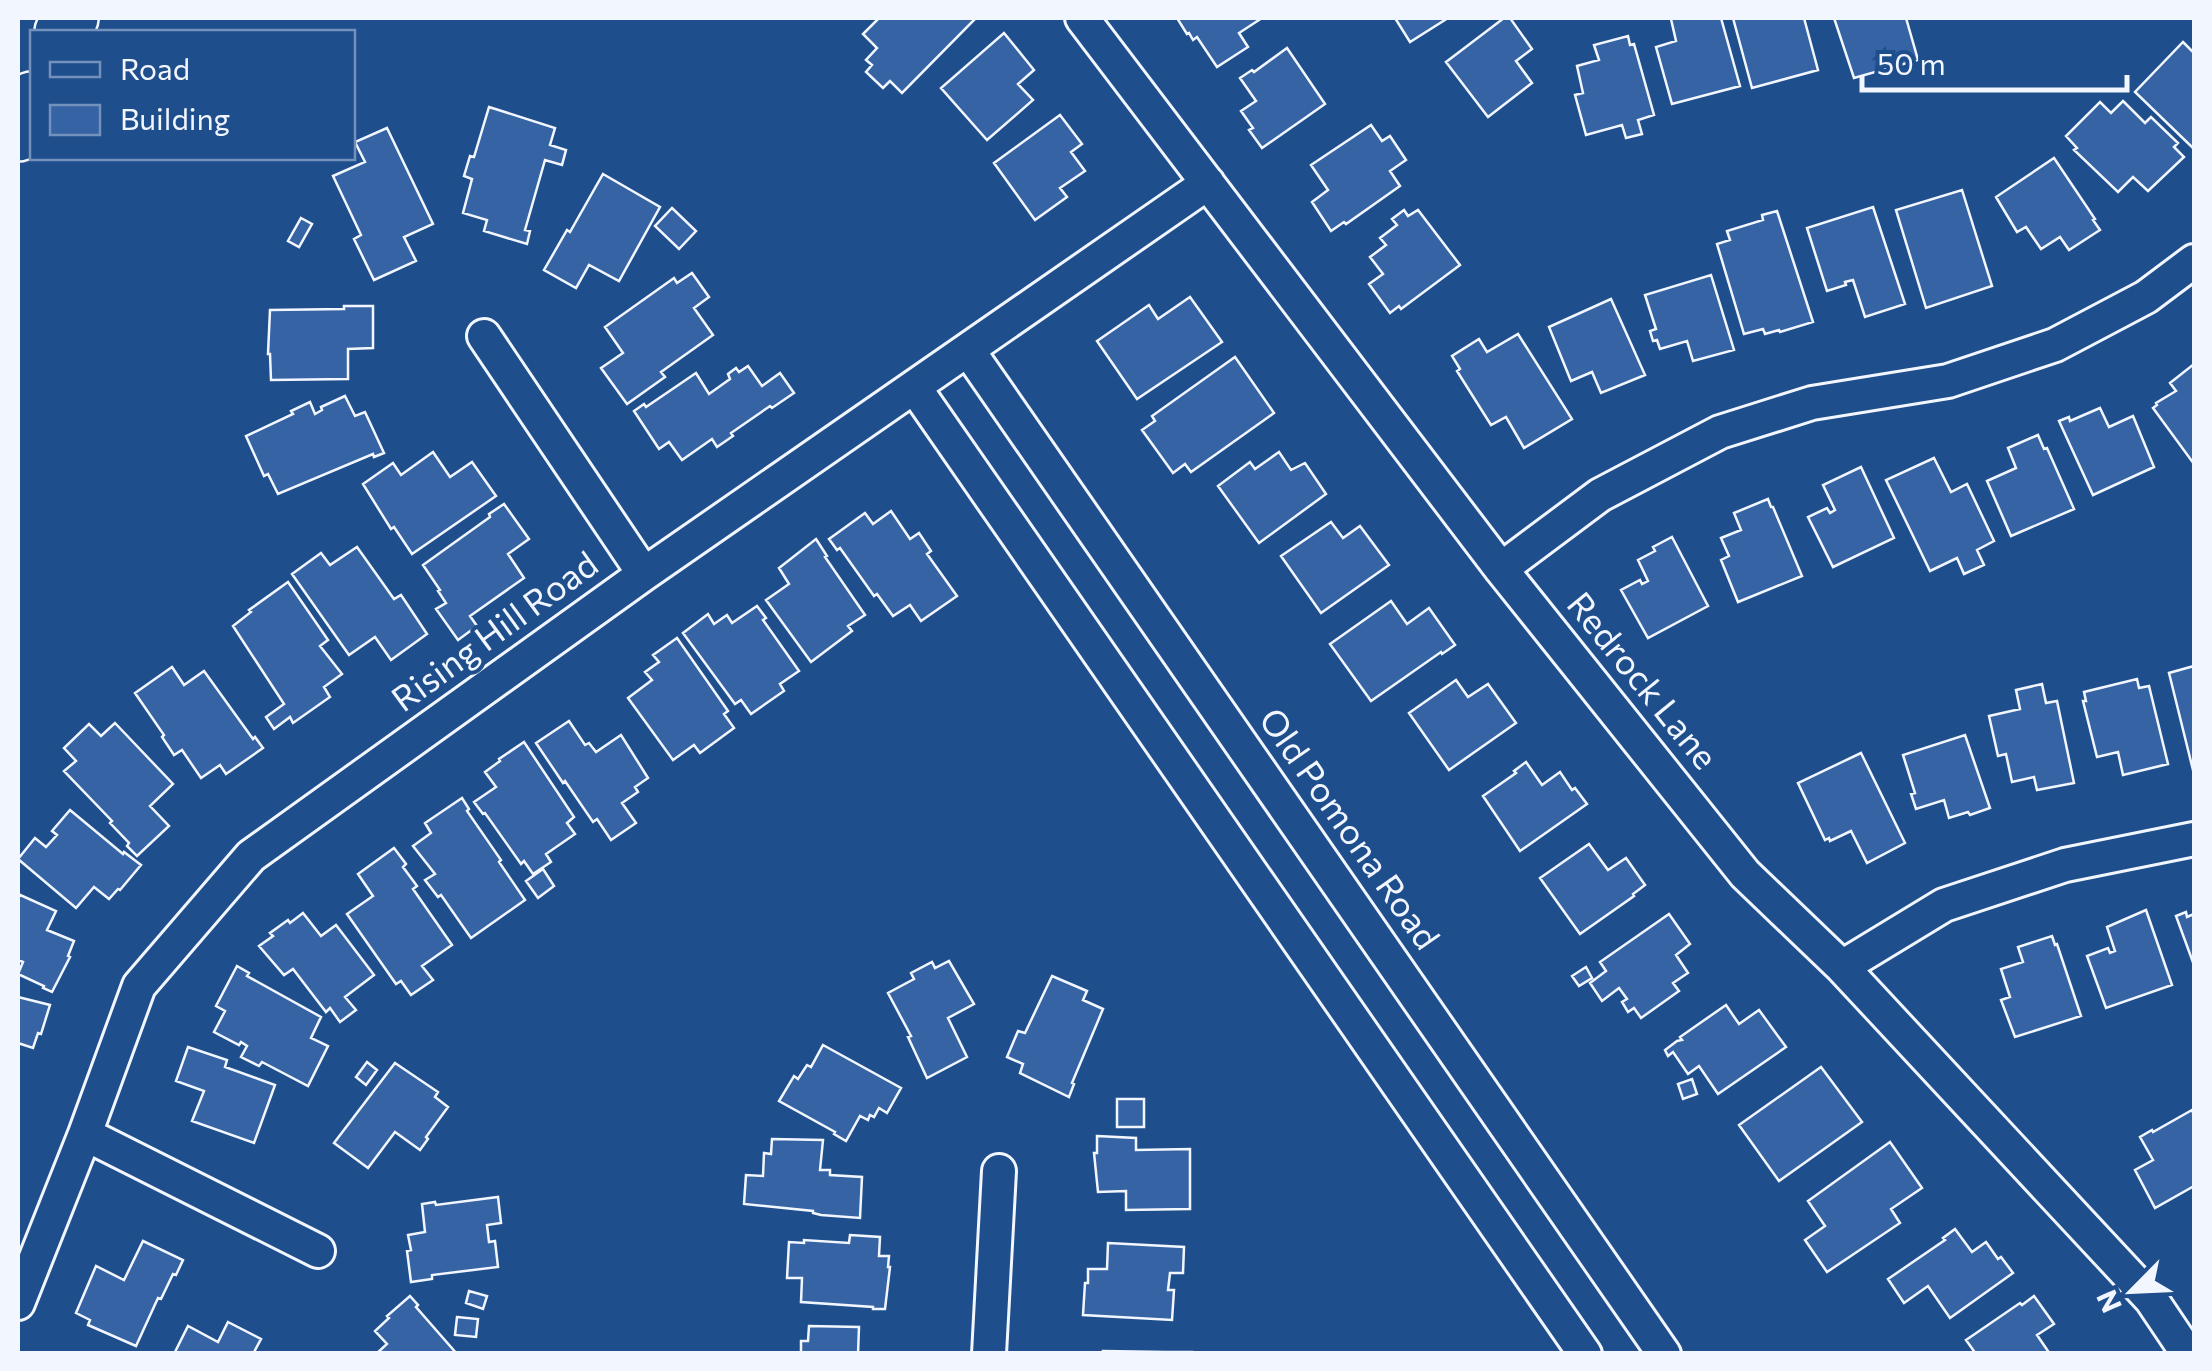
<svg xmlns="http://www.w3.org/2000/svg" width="2212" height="1371" viewBox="0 0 2212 1371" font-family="Commissioner,sans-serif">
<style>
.building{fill:#3563a3;stroke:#f2f6ff;stroke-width:2.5}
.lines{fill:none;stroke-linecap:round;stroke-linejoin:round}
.minor-casing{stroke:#f2f6ff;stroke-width:38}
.motorway-casing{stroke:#f2f6ff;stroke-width:60}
.minor{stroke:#1f4e8c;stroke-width:32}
.motorway{stroke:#1f4e8c;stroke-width:55}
.labels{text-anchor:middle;stroke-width:8;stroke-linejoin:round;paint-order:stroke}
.street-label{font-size:35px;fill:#f2f6ff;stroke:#1f4e8c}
</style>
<rect width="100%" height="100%" fill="#1f4e8c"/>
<path class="building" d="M879,18H976L902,93L890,81L883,88L866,72L872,65L866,60L877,48L863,34Z
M1177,18H1262L1239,33L1248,47L1217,67L1197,37L1193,40L1189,33L1187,34Z
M1395,18H1448L1410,42Z
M1504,18H1510L1532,49L1516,61L1532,83L1488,117L1446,62Z
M1677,18H1721L1740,86L1672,104L1656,47L1676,41L1671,19Z
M1733,18H1804L1818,70L1752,88Z
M1834,18H1906L1918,60L1854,78Z
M1004,33L1034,70L1018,84L1033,100L987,140L941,88Z
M1628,36L1630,45L1634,44L1654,115L1638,120L1642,134L1626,138L1622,125L1586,135L1575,95L1583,93L1577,66L1599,60L1594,45Z
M2183,42L2194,53V149L2135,92Z
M1287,48L1325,104L1262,148L1249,130L1253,128L1241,111L1256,101L1240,78L1252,70L1254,72Z
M2123,101L2145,123L2151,117L2178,143L2174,147L2184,157L2148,191L2133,177L2118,192L2074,150L2077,148L2066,136L2100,102L2111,113Z
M489,107L555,128L550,145L566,150L562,165L545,160L525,230L530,231L527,244L484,231L487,220L463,213L472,179L464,176L470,156L474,157Z
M1060,115L1082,144L1071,152L1085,171L1060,188L1067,197L1035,220L994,163Z
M1371,125L1382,141L1390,136L1406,160L1390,171L1400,186L1346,224L1344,222L1331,231L1312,202L1328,190L1311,165Z
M387,128L433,224L404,237L416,261L374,280L354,239L361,235L333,176L365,162L355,142Z
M2054,158L2095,219L2093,220L2100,230L2069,250L2060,237L2041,249L2026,227L2017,232L1996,197Z
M603,174L660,207L619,281L589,265L576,288L544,270L567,230L570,232Z
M1962,190L1992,286L1926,308L1896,210Z
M1873,207L1905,304L1865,317L1853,280L1845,282L1846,285L1827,291L1807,228Z
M672,208L696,231L679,249L655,226Z
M1404,210L1408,216L1418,210L1460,265L1401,309L1399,306L1390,313L1369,284L1383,274L1370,257L1386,245L1380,238L1397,225L1392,219Z
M1777,211L1813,322L1780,332L1779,330L1765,334L1763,329L1744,334L1717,244L1730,240L1727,231L1763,220L1762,215Z
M301,218L312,224L299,247L288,241Z
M692,273L709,297L694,308L713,335L661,372L665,377L627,404L601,368L623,353L605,327L674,278L677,283Z
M1711,275L1734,350L1693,361L1687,341L1660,349L1657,340L1653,341L1650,331L1656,329L1645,295Z
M1190,297L1222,342L1137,399L1097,341L1149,305L1158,319Z
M1611,299L1645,375L1601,393L1592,372L1571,381L1549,327Z
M344,306H373V348L348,349V379L271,380L270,354H268L270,310L344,309Z
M1518,334L1572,419L1524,448L1506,417L1491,425L1457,371L1460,369L1452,356L1479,339L1487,352Z
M1235,357L1274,413L1191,472L1185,464L1173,473L1142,430L1155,421L1152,416Z
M2194,364V464L2153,408L2157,405L2156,403L2176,391L2170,383Z
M748,366L762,386L780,373L794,393L772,408L770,406L731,433L733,436L717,447L712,439L682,460L669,442L659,449L634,411L644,404L646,407L696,373L709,394L730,379L728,374L736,368L739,372Z
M345,396L355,416L365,412L384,453L374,457L373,454L278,494L268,474L264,476L246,436L293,414L291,411L310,402L315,414L322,410L321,407Z
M2100,408L2109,427L2133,416L2154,467L2093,495L2059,421L2069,417L2070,421Z
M2038,435L2044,449L2047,448L2074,509L2011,536L1987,481L2016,468L2008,448Z
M433,452L450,477L472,462L496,496L412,554L394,527L391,529L363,484L393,463L401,475Z
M1279,452L1291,470L1305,463L1326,494L1259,543L1218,486L1250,462L1255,469Z
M1934,458L1951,492L1967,484L1994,541L1977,550L1984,565L1964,574L1957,558L1930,571L1886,480Z
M1861,467L1894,538L1833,567L1808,517L1827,508L1830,513L1835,510L1823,485Z
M1768,499L1771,507H1773L1802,576L1738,602L1721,560L1729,556L1721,538L1741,530L1734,513Z
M504,504L529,539L508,554L524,578L470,616L477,626L458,640L436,609L446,603L438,591L440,590L423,565L490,517L489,514Z
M891,511L910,539L919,533L931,551L927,554L957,596L921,621L910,605L893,616L877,594L874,596L840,548L837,550L829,539L865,513L873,524Z
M1331,522L1343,538L1360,526L1389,565L1321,613L1281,556Z
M1672,537L1708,606L1648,638L1621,590L1640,580L1642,584L1648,581L1638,560L1655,551L1653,547Z
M816,539L827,556L825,557L865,615L848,626L852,631L811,662L766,600L789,584L779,568Z
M357,547L394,599L401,595L427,634L391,660L375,637L349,655L292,574L321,553L330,565Z
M288,582L328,640L320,646L342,674L324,687L330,697L293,723L290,717L274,729L266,717L284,704L233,626L251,612L249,610Z
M1391,601L1407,624L1429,608L1455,645L1442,654L1441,652L1371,701L1330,644Z
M757,606L766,618L763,620L799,671L780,684L784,691L751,714L741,700L735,704L683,633L708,614L714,624L727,615L732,623Z
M677,638L728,711L724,714L734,728L700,753L694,745L673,760L628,698L652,680L645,672L659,662L653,655Z
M2194,666V769L2193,770L2169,673Z
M172,667L184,685L204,671L253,739L255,737L263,748L226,774L220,765L201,778L182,750L174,755L162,737L164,735L135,693Z
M2137,679L2139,688L2149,686L2168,764L2123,775L2118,752L2097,757L2083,701H2086L2084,692Z
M1456,680L1468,697L1488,684L1516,723L1449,770L1409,713Z
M2042,684L2046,703L2057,701L2074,783L2037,790L2034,777L2012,782L2006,754L1998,756L1989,716L2020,709L2016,690Z
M569,721L585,745L589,743L596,752L621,735L648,778L635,787L638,792L622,803L636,823L611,840L597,819L593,822L565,781L563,783L536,743Z
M115,723L173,784L150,806L169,826L137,856L127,846L129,843L110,823L112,821L64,771L76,761L64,748L89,724L101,736Z
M1965,735L1990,808L1970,815L1968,812L1949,818L1944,800L1916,809L1911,794L1915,793L1903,755Z
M524,742L574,817L567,823L575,834L546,854L551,862L533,874L524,861L521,864L485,813L483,814L474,802L496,787L485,772L500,761L499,759Z
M1861,753L1905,843L1867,863L1851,831L1830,841L1829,838L1825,840L1798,783Z
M1526,762L1542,785L1560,772L1572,790L1575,788L1587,804L1520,851L1483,796L1516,773L1514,771Z
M462,798L469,809L467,811L501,860L499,862L525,900L471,938L441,895L438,897L425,880L435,874L413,846L431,833L425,823Z
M70,810L123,854L124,852L141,865L120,890L118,889L109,899L94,887L76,908L18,859L35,838L46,847L57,835L52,831Z
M1589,844L1608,870L1626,858L1645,885L1633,894L1634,896L1580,934L1540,878Z
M394,848L406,864L403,867L417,886L413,889L452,945L422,966L433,980L411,995L401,981L396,984L347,914L373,896L358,874Z
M543,869L554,886L538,898L526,881Z
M18,894L56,911L47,930L74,941L68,956L70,957L52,992L43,988L44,986L18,974L23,962L18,960Z
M2146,910L2172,985L2106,1008L2087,956L2108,948L2110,953L2115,951L2107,927Z
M2186,912L2187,917L2194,914V965L2176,916Z
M303,913L321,936L336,925L374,975L345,997L356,1010L340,1022L330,1008L326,1012L293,969L284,975L259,946L273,936L270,933L288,920L290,923Z
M1669,914L1690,944L1676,955L1688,973L1673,983L1679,991L1641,1018L1634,1008L1628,1012L1622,1002L1627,999L1619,988L1602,1001L1590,983L1606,971L1600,962Z
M2052,936L2055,945L2057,944L2081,1016L2015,1037L2001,1000L2010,997L2001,969L2023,962L2018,947Z
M949,961L974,1004L948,1018L967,1057L927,1078L908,1037L911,1036L888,993L914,979L911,973L932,962L935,968Z
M237,966L249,973L247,976L321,1017L311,1038L328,1046L308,1086L262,1062L259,1066L241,1057L247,1046L241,1042L239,1045L214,1032L225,1011L216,1006Z
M1586,967L1592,978L1579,986L1572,976Z
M1052,976L1087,991L1083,1000L1103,1009L1072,1083L1074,1084L1069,1097L1020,1073L1023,1064L1007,1057L1018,1031L1025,1033Z
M18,997L50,1005L41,1034L38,1033L33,1048L18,1043Z
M1726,1005L1739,1024L1759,1010L1786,1047L1718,1094L1699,1066L1688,1074L1673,1052L1668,1056L1665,1050L1677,1041L1682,1040L1680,1037Z
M823,1045L901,1088L887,1113L879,1108L874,1117L870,1115L868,1120L860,1116L846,1141L834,1134L835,1132L779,1101L794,1076L798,1079L807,1065L811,1067Z
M188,1047L227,1060L225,1067L275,1085L254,1143L192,1121L204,1091L176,1081Z
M367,1062L377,1070L366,1085L356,1077Z
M395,1063L438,1092L435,1097L448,1107L426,1137L428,1139L420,1150L395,1132L368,1168L334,1143Z
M1821,1067L1862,1122L1779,1181L1739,1125Z
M1692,1079L1697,1094L1683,1099L1678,1084Z
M1117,1099H1144V1127H1117Z
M2192,1110L2194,1115V1186L2155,1208L2135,1170L2153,1160L2140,1137L2152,1130L2153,1132Z
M1097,1136L1136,1138V1150L1190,1149V1209L1126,1210V1191L1098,1192L1094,1153H1097Z
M772,1139L823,1140L820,1170H830V1175L862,1177L860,1218L821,1215L813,1213V1211L744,1204L746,1175L763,1176L764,1153L771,1154Z
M1890,1142L1922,1188L1891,1209L1900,1223L1827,1272L1805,1240L1825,1226L1808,1201Z
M498,1197L501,1223L487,1225L489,1242L495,1241L498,1267L432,1275V1279L411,1282L407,1251L411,1250L408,1235L425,1232L422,1204L435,1202L436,1205Z
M1955,1229L1972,1252L1986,1242L1998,1259L2001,1257L2013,1273L1950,1318L1928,1286L1904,1303L1888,1279L1945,1240L1943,1238Z
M850,1235L880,1237L879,1256H889L888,1267H890L885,1309H873V1307L801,1302L802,1278H787L789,1242L804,1243V1240L849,1243Z
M143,1241L183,1260L176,1275L173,1274L161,1299L158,1298L136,1346L88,1325L90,1320L76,1313L96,1266L124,1280Z
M1108,1243L1184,1247L1183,1273H1170L1168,1290H1174L1172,1320L1083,1315L1085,1283H1088V1269H1107Z
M469,1291L487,1296L483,1309L466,1303Z
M410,1296L418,1305L416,1307L457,1354H376L387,1344L375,1331L389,1318L387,1316Z
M2034,1296L2054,1324L2037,1335L2050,1354H1976L1966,1340L2020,1303L2022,1305Z
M457,1317L478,1319L476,1337L455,1335Z
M228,1322L261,1339L253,1354H174L188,1326L218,1342Z
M809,1326L859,1327L858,1354H801V1341H808Z
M1103,1351L1166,1352H1192V1354H1103Z"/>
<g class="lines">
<defs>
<path id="minor" d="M1082,18L1501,569L1745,874L1842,967L2151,1299L2188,1354
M484,336L644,574
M968,350L1664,1354
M915,388L1585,1354
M1501,569L1600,495L1720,432L1812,403L1948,381L2055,345L2146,297L2194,261
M1842,967L1944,905L2065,865L2194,839
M85,1134L318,1251
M18,1303L85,1134L139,986L251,856L644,574L1208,183
M989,1354L999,1171"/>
<path id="motorway" d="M63,32L70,18
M18,133L32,100"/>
</defs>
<use href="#minor" class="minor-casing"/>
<use href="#motorway" class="motorway-casing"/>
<use href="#minor" class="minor"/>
<use href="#motorway" class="motorway"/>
</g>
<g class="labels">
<g class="street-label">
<text transform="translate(495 632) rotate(-36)" y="12">Rising Hill Road</text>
<text transform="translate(1642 681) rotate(51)" y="12">Redrock Lane</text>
<text transform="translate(1349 829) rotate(55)" y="12">Old Pomona Road</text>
</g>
</g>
<rect width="2212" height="1371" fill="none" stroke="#f2f6ff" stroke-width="40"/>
<rect x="30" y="30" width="325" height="130" fill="#1f4e8c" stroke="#7391ba" stroke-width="2.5"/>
<rect x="50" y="62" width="50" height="15" fill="#1f4e8c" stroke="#7391ba" stroke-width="2.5"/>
<text x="120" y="80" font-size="30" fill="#f2f6ff">Road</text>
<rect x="50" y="105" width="50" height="30" fill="#3563a3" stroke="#7391ba" stroke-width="2.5"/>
<text x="120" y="130" font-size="30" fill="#f2f6ff">Building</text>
<g transform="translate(2132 1291) rotate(246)" stroke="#1f4e8c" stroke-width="8" paint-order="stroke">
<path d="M0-8L18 38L0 25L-18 38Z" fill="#f2f6ff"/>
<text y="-15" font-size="28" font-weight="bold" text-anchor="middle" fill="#f2f6ff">N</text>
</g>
<path d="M1862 75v15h265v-15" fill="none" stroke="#f2f6ff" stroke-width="5"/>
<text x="1877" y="75" font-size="30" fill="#f2f6ff" stroke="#1f4e8c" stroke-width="8" paint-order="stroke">50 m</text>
</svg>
